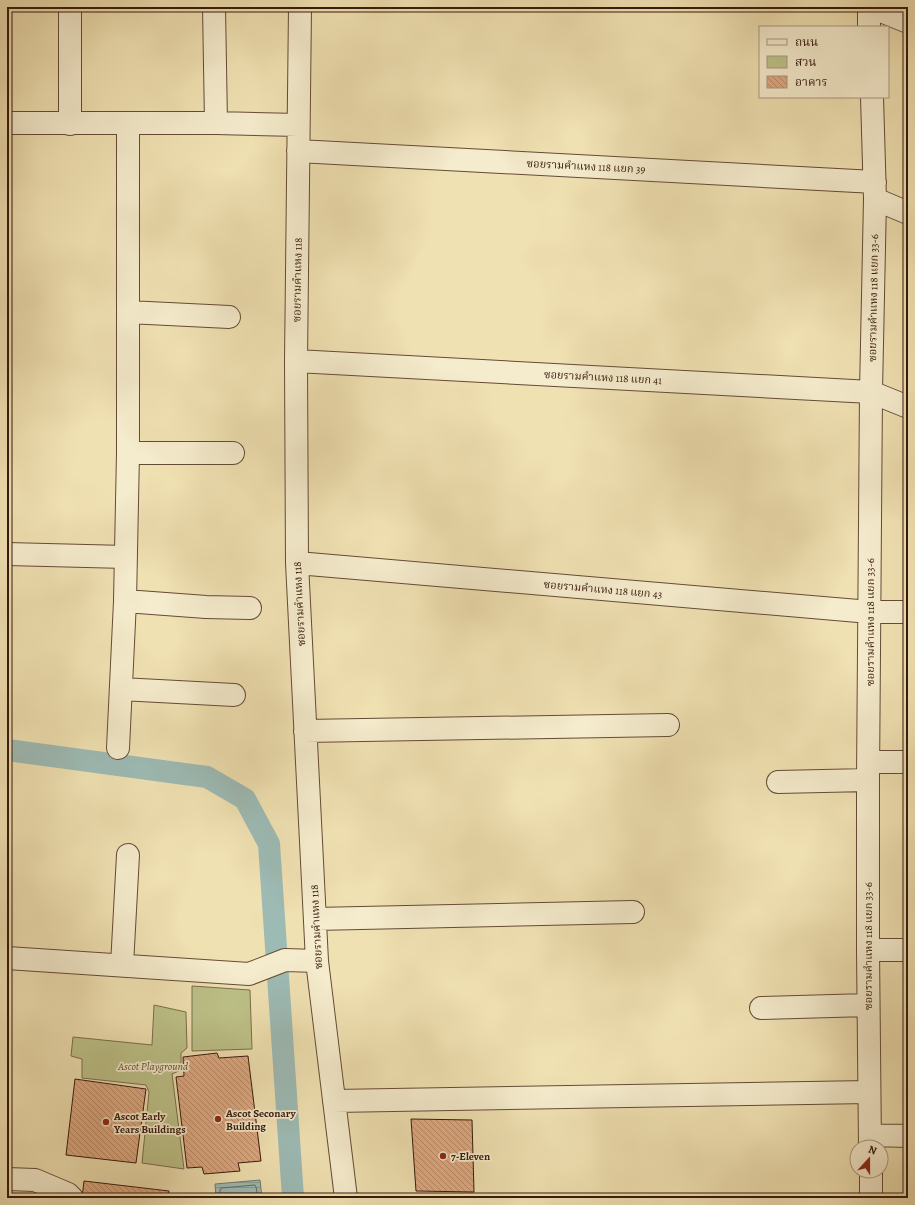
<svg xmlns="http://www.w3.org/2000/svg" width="915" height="1205" viewBox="0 0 915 1205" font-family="Alegreya,'Noto Serif Thai',serif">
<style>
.park{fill:#bdc289;stroke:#7a6e4b}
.water{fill:url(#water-rules);stroke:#747a72}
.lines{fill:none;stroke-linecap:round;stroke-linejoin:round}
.shore{stroke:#6a6a61;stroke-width:1}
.canal{stroke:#9dbbb5;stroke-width:22}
.building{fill:url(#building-back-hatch);stroke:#36190d}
.minor-casing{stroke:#644b36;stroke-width:24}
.minor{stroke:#f5eccd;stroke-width:22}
.poi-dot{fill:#8f2418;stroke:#f5eccd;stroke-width:1.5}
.labels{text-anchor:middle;stroke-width:3.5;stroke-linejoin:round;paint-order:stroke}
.street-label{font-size:11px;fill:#36190d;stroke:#f5eccd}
.park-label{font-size:11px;font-style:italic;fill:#5e4c32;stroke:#f5eccd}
.poi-label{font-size:11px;font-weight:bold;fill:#36190d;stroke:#f5eccd;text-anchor:start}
</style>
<defs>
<pattern id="water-rules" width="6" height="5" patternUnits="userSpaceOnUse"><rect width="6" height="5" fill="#9dbbb5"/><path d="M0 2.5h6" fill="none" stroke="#88a09a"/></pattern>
<pattern id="building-back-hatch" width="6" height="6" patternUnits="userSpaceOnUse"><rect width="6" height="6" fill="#dfa981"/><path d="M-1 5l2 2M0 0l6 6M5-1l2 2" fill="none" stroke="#b68968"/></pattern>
</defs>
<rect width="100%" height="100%" fill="#f0e1b2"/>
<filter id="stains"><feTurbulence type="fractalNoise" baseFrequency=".005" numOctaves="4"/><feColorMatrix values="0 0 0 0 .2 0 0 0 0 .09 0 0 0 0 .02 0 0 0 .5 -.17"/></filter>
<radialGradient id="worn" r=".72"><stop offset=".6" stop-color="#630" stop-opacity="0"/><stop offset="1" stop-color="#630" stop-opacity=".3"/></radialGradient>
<path class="park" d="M192,986L250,990L252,1049L192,1051Z
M154,1005L186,1012L187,1048L181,1053V1070L172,1074L184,1169L142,1163L149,1092L146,1085L82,1078V1059L71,1056L73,1037L152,1045Z"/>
<path class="water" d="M260,1180L262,1198H216L215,1184Z"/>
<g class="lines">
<path class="shore" d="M220,1198V1190L221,1188L255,1185L256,1187L258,1198"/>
<path class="canal" d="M7,750L207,777L245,799L269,844L293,1198"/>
</g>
<path class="building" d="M217,1053L219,1058L248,1056L261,1161L238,1163L240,1171L204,1174L202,1167L187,1168L176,1077L184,1076L183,1057Z
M75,1079L146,1089L136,1163L66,1155Z
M411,1119L472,1120L474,1192L416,1191Z
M84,1181L169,1191L168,1196L181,1198H82Z"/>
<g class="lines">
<defs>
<path id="minor" d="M70,7V124
M214,7L216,123
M300,7L296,361L297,563L317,961L346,1198
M869,7V27
M871,7L908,22
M7,123H216L298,125
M298,151L875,182
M875,199L908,213
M128,312L229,317
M296,361L871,392L908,407
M128,453H233
M7,554L126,557
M297,563L870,612H908
M125,601L206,607L250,608
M121,689L234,695
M305,731L668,725
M118,748L125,601L128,453V124
M869,762H908
M778,782L868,780
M315,919L633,912
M868,950H908
M7,958L249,974L285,960L317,961
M122,965L128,855
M761,1008L868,1005
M334,1101L869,1092
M870,1135L908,1136
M870,1147L868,950V780L871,392L875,199L872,97
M871,1171V1198
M7,1179L35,1180L68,1194L72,1198"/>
</defs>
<use href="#minor" class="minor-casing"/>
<use href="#minor" class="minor"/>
</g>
<g class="poi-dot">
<circle cx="218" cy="1119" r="4"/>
<circle cx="106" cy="1122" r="4"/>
<circle cx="443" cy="1156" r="4"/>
</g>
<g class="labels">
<g class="street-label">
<text transform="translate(586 166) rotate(3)" y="4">ซอยรามคำแหง 118 แยก 39</text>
<text transform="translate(297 280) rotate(-89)" y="4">ซอยรามคำแหง 118</text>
<text transform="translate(873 298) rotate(-89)" y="4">ซอยรามคำแหง 118 แยก 33-6</text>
<text transform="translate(603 377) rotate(3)" y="4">ซอยรามคำแหง 118 แยก 41</text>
<text transform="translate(603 589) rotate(5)" y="4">ซอยรามคำแหง 118 แยก 43</text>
<text transform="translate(299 604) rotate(-93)" y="4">ซอยรามคำแหง 118</text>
<text transform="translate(870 622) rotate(-90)" y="4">ซอยรามคำแหง 118 แยก 33-6</text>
<text transform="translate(316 927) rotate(-93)" y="4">ซอยรามคำแหง 118</text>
<text transform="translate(868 946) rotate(-90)" y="4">ซอยรามคำแหง 118 แยก 33-6</text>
</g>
<g class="park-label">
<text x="153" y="1070">Ascot Playground</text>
</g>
<g class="poi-label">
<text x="226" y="1117">Ascot Seconary<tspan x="226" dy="13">Building</tspan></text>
<text x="114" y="1120">Ascot Early<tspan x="114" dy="13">Years Buildings</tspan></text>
<text x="451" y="1160">7-Eleven</text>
</g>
</g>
<rect width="915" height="1205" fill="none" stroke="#f0e1b2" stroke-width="24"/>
<rect x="8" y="8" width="899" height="1189" fill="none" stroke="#36190d" stroke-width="2"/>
<rect x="12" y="12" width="891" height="1181" fill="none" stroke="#36190d"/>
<rect x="759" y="26" width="130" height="72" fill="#f5eccd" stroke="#a99880"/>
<rect x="767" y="39" width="20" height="6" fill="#f5eccd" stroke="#a99880"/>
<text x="795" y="46" font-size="12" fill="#36190d">ถนน</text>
<rect x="767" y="56" width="20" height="12" fill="#bdc289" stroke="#a99880"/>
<text x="795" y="66" font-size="12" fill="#36190d">สวน</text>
<rect x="767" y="76" width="20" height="12" fill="url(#building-back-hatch)" stroke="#a99880"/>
<text x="795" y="86" font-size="12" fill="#36190d">อาคาร</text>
<g transform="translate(869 1159) rotate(21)"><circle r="19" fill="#f5eccd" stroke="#a99880"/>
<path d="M0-3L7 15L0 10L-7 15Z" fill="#8f2418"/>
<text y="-6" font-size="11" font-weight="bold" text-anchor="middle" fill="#36190d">N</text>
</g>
<rect width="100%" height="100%" filter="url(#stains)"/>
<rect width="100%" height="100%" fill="url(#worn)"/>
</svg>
